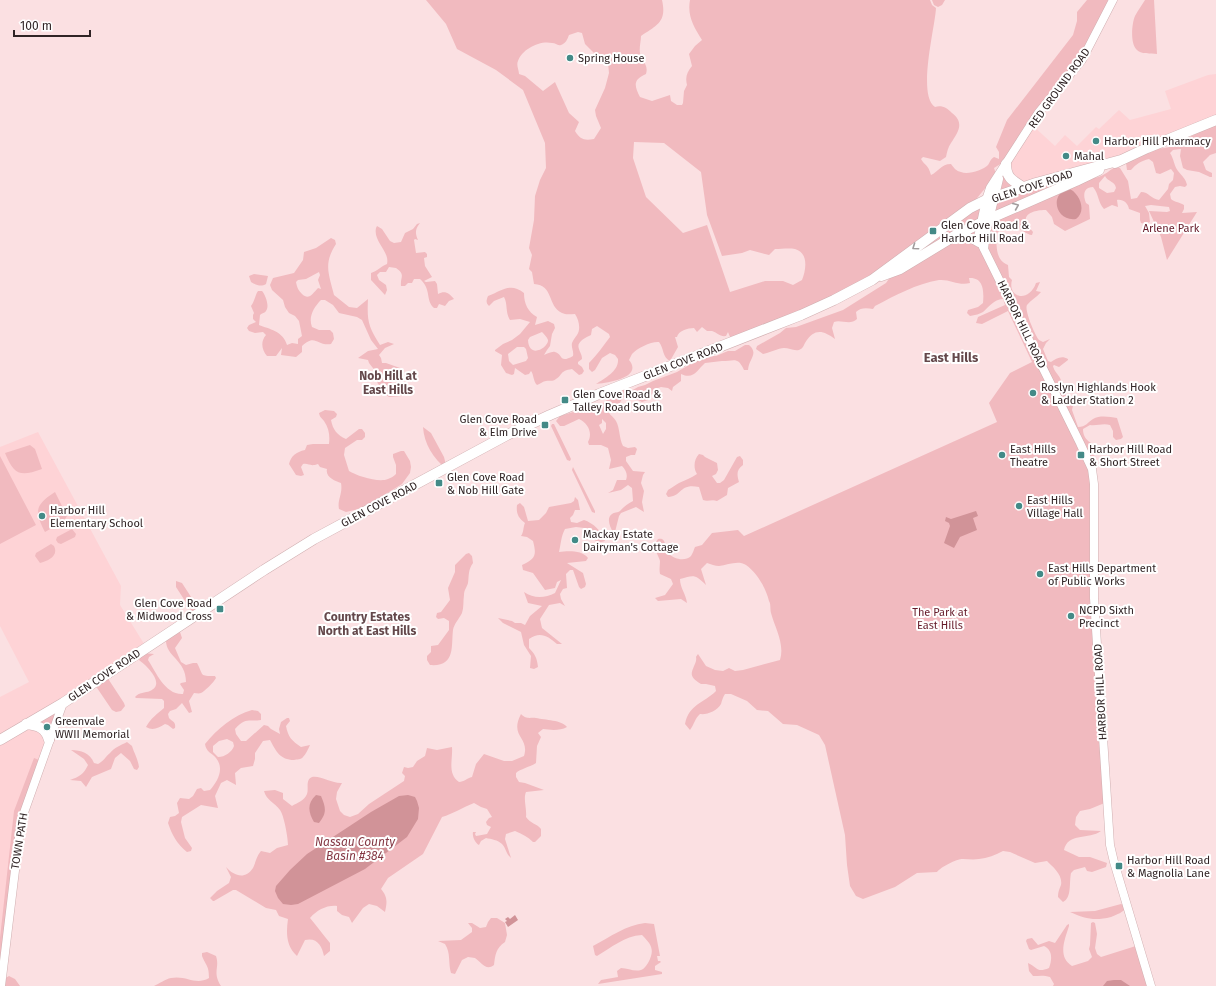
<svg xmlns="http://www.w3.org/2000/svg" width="1216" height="986" viewBox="0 0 1216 986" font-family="'Fira Sans',sans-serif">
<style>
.built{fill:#fed3d6}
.green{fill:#f1babf;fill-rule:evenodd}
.water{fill:#d19398}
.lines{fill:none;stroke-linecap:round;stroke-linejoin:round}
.tertiary-casing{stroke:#d0afb1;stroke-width:9}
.primary-casing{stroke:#d0afb1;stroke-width:11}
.tertiary{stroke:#fff;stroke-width:8}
.primary{stroke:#fff;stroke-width:10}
.oneway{stroke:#a29c9d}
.poi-dot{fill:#438a87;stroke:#fff;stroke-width:1.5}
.labels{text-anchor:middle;stroke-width:4;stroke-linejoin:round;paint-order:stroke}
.poi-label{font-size:11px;fill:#302425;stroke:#fff;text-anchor:start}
.street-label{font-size:11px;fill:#302425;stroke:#fff}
.park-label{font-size:11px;fill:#651a29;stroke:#fff}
.neighbourhood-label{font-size:12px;font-weight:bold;fill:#64484b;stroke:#fff}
.water-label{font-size:12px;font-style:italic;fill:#853844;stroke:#fff}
.quarter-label{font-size:13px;font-weight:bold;fill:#64484b;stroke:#fff}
</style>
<rect width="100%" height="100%" fill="#fbe0e2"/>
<path class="built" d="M1216,74V120L1145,149L1023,187L1006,169L1031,124L1055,146L1065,135L1077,146L1096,127L1099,129L1119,110L1130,120L1171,109L1165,91L1208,75Z
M38,432L121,586L120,605L146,647L63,703L48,736L23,812L0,986V697L29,682L0,626V447Z"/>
<path class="green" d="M426,0H662C667,22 657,25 641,36C641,41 639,48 640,53C641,61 649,64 646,74C633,80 634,85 640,97L652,101L670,95L671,101L677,105H682L683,103L684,91L687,85C685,77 687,72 692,66L689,54L695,46L702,40C694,27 687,16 690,0H930L932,5L936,8C935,28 917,95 935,107C942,105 947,108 952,113C965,123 958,132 951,143C948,147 947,152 946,157L940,161L923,157L921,159C925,166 928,164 931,175C938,172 941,164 951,164C954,168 956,171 961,172C968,175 983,170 988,165C990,162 990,160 994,157L999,159V152L996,147L1007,120L1073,35L1077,21V12L1087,0H1111L1084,51L1002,163L994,168L996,174C990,185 980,192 974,203L987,198L1001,173L1023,187L1121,160L1080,180C1087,178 1096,179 1103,175C1110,172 1112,166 1120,168L1128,181L1131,199L1137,198L1141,192C1149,192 1151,199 1159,200L1168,189L1169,184L1173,180L1174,173L1171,169L1160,174L1156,173L1153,162L1149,159C1141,161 1136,164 1131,170H1127L1126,163L1159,148C1175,151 1202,128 1216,120V153L1210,155L1203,162L1206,170L1212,173V177H1210L1199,172L1187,170L1183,168L1180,156L1181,149L1173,150L1170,153C1174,159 1174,166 1178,171C1182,176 1186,179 1187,185L1185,187L1180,186L1175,187L1170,194L1171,199C1174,202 1179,202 1184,205V209L1182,213L1197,212L1167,260L1161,237L1149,211L1167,212L1170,211L1169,207L1151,205L1145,206L1149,213L1150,222L1145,224L1141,223L1140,220V213L1129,209C1128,203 1123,199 1117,200L1118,207L1112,205L1104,209C1098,203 1099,194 1093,187C1083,187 1083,196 1086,203L1089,205L1090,219L1065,231L1054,224L1052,217L1046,210C1038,210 1021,212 1027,225C1028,228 1031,229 1033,232L1032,235C1025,234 1019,227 1012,224L1002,228L996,234C997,246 995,260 1008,265L1009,277L1012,280C1007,298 1029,303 1036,283L1040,282L1036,291L1041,292C1037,297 1031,300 1027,305C1024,310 1035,335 1039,340L1043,342L1050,339L1046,343L1043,349L1048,361L1051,362C1056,359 1061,355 1068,359V360L1059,367L1054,365L1053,366C1054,371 1058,374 1060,378C1064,386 1061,395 1072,397L1074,401L1072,410L1078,427C1086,427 1088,422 1093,419C1100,415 1110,417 1117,418L1123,437L1121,439L1116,440L1113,437V431L1110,425C1103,423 1097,426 1090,425L1083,429C1083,441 1092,443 1100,448V451L1099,453L1095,454V455L1090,458L1093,553L1107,802L1090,809L1080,811L1076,817L1075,825L1080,830L1101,831C1089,840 1068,832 1064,850L1079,857H1090L1107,863L1106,867L1092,872L1087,871L1085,867L1074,870L1071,873C1069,882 1072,898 1063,902L1058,897C1058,892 1059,890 1061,885C1063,875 1053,867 1047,861L1035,863L1010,852L1003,851C996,855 987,858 979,859C973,860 968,859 963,859C956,859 941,867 937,872L917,873L895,887L863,899L856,896L850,886L847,865L845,835L825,745L819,735L797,725L783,724L768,711L757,710L747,701L731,694H725C723,697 722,700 721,704C717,711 707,715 700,714C695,718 694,725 690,730L685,724C689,704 704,703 716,691L715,686L706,684H701C687,675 692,673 696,661C697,654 694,660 698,654L706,666L715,670L723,671L729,668L735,671L743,670L780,660C785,644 775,628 771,613C770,609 771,604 769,601C766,588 757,573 746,565C738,560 728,565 719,566C715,566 711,564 707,563L701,569L706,585C695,574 694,575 680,579C680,588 686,594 687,603L681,599L658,601L655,598L665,595L673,584L671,579L660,574C659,569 660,565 660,561C658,553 651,547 658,539C660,539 662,538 664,541C666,544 665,550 668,553C673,559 685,562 691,556C693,553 694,549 695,547L702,545L712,533L738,530L744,536L997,422L989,403L1010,373L1032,362L1008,311L982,324L976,323L978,317L1005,305L1003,299C993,300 990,306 983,312C980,314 975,315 970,316L967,313L968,310L978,307L983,303C984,292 984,277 969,278L970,283C959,286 950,279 939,280C916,284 896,295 875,306L873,309C867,308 861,307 856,312L857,319C850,326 841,319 834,322L832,328L835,339C823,330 814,328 805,343C803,347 803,348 799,350C793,351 789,348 784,348C779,348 768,353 763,354L756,349L757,346L780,333L786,328L796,327L843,310L886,283L893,273L732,342L728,332L726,336C720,337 718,333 712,331H707L702,327L697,332L694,328C688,328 678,331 677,337H675L678,347L670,361C662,357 664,348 659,342C652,341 637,348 632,354C631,356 630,358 629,360C644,378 606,383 596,384C605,378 619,371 618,359L615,355L610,353L602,358L595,370L592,372L589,369V363C597,355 603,346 610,337L609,334L597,326L592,329L591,335C585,338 576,342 579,349C580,353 582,354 582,359L578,362V364L582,367L584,371L582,374L579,375L572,369C559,371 563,375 556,379C552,382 550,380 546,381C543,381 540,384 537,385C533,381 534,375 531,371L529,374L525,375L515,368L514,374L512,375L506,373L501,365L502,355L495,351V350L503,344L512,340L520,334L530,322L520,319L510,320C505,312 508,304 504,297L494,301L489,306C486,303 486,301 488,296C502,291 510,282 524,293C524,304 528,312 537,317L535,325L548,321L554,324L555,328L552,334L550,346L547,350L544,355C547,354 552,351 555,352C563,354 559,364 573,356C574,351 571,348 572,343C573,340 575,338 577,335C581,329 579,320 575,314C570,314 566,315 562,313C547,306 554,285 534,284L532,272L529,269L532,255L529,248L534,220L535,196L540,180L546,168L545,143L523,90L496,70L457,49L446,24ZM578,32L582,33L585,44L595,54L608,63L609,73L605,88L595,110L596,116L601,128L594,139C584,141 580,139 575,131L579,122L569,113L555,82L543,91L525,76L519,74C519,70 516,65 518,61C522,49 540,40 552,43C556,43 557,46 561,45C566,43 567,40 569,35ZM634,142L664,143L701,172L707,215L722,256L742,253L750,250L769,255L775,249C781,249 789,248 795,249C809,253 806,270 802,280L793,285L783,281H765L730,292L707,225L683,233L646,197L633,158ZM1105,176C1108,182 1115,181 1116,188L1114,192L1107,193L1099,188V183ZM542,332C544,334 547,337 548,340C549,347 529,360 528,340L530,337ZM517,347H524L526,349L528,358L526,361L513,365L509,361L508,354Z
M932,0H945L942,5L938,7L934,5Z
M1145,0H1154L1157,54C1151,53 1141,55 1136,49C1130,42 1132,23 1135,16C1138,10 1142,5 1145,0Z
M420,223C415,229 415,233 418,240L415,239L414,240L416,253L425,252L427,254V257L424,258L425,266L432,277L424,281L426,282L435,281L437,284L438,294C445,290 449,293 454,299L449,301L445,306L439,304L437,308H434C425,300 432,290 420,279H414L412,283H408L405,286H401C400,277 406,275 396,268L389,267L386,272H380L377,275L379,280L386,285L387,290L385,295L371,280V273C378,271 381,266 387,264C390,251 373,242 376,228L377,226L382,229L390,241L394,243L401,242L405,233L413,229L417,224Z
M331,238L335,240L336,244C323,264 329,274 334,295L349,307L357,308L368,299C367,321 368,326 380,345L388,342L394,344L385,348L379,355L381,358L382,363H386L400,368L401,370L392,380L391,386L392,388H399L402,389V396L389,397L385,394L384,388L378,384L377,381L373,379L372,378L376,375V372L369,363L368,360L358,358L368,351L378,349L371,340L362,320L357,317L339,313L333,305L325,300H321C314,307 308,317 312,327L319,330H330L333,333L334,339L331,344C316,346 316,333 302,346V352L296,357L281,355L282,348L276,356H267C262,350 260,342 266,335L263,332L255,333L249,331L247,328L249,325L256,322L253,319V315L254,313L251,306C255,301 255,295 258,291H262C265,294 270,306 266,311C265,313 262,313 260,315L259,325C269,329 283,331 287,345L292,343L298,344V339L302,336L299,321L295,316L289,313L285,307L283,300L272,290L270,285L273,278L294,273L303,260L304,252L316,248ZM319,272L320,275L318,280L321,289L318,288C313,293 309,301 302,294C299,291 297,288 296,282L298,280L306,279Z
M254,274L268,276L266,284C261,287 256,285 251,282L249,276Z
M745,345H749C759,354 749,358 748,370H744C738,356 734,361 722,361C716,362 711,362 705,363C697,370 694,380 681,374V381L673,387L672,391L668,388L661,387L655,389L648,400L642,402L630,396H626L622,399L618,406L607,408C608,414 613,416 616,421C620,428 619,438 623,446L628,448L635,447L637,449L635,455H631L626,457V461L633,471L645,472L643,475L641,483L644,491L642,502L644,512L636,507L621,513L619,516L615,532H613C610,527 606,518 612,514C614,512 618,513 620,511C626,505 626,505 633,501L632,488L628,485L621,490L608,493L613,490L617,480H626C628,475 626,470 622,466L609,469L611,460L608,448L601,445H589L588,442C593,433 588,423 579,419L564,426H560L556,421L560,416L606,402L608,395L625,388L629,392L638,387L645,385L653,381L677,372L704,356H716L728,351H735ZM602,419L606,423V429L603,434L599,425L602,423Z
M325,410L334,411L337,414L336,417L331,420C333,430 337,435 346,439L359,429H362L365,433V437L362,440H357L345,448L344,455L349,471C357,476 379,483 388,479C391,478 394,476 396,474V465L393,457V454L401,451H404L410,461L411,467L410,473L402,484L363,508L346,512L339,509C337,500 343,494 341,483C335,481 325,477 327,469L320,467L318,464C310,467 309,463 303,464L301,467L304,475L301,476L296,475L289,464C291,456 296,452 305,450L307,445L313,444H329C330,436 329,428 324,421C322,418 320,418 319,413Z
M552,424H554L571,459L570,461L567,460L551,426Z
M423,427L431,433L444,457L447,469C433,459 424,443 423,427Z
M30,445L35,449L42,469C20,477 14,475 5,453Z
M699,454L703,455L705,457L717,463L718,470L716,474L712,476L717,483H720L724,480L737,457L740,456L743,460V465C736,470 737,475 739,482L728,488L727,495L717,501C712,499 708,502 703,500L699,487C679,483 683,496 668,497L666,494L668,490C672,488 675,485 679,483C685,480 691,478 697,474C693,468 694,459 699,454Z
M0,456L36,525L0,544Z
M573,467L595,511V513L592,512L572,470Z
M55,492L67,516L64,521L45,532C34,511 35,505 55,492Z
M575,497L578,500L580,510H575L573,515L570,518L571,522L577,523L584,520C593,523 602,531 605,541C594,545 590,535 584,528L576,527L565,529C561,536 561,544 559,552C568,551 582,550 588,558L586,561L567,563L583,573L586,584L585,587L581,589L579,587L573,570H570L566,574L567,588L563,589L560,594L561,599L565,606L560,603L549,605L540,619L542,628L562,644H557C548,636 540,631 529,639V648C535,654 537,658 538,667L534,669L530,668L531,656L524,645L521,632L503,623L498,618L512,621L515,623H521L525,625L530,616L542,606L528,603L524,592C534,599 545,598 555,593L561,580L557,582L555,588L545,590L533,573L523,570L522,565C535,559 537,556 533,541L527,537L521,536C524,532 523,527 525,523C518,518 516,513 517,505L520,503L524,507L528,521L539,520L546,513L549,507L571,503L574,501Z
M72,529L76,534L75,537L61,544L58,543L56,540L57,537Z
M51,544L54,546C59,556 48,561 40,563L35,556L36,553Z
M469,553L472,556L473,563C468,570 469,575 468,583C467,587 464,590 464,595C463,601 464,607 462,613C459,619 454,624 453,630C451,646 456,667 430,665L427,660V656L431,652V646L438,645L449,630V621L444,618L438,619L436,617L437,613L441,612L450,600L448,588L455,572V565L466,554Z
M176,581L182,583L204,617L198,621L176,587Z
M175,631L180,632L182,638L175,648L181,662L186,665L193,663H197C204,676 199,676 215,676L216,678C214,682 204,692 201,693C199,694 196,693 194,693L189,701L192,712L189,713L182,703L176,709L170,711L168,714L169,718C173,722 176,722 175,728L173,729L168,725L165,724C158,728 153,731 146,727C151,718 157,714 164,708V701L162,699L136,698L135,697C139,692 145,693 150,691C166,684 147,666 139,660V655L143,653L154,654L149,657L148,660C156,672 165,695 183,694L184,690L180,684L181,683L186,682C186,659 165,657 166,639Z
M105,674L124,703L125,706L121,711L116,712L112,710L93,682Z
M63,703L49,740L31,725Z
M252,710L258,711L261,714V720C248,722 246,717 235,729L236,734L241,741H246L264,725L268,726L271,729L280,734L279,729L281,722L287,718H289L290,721L286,726C288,737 292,741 301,747L310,745C308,749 306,754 303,757C301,760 297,759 294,760C280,760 276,751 270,740L263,741L255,753V759L253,766L241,768L235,773L236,785L227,780L221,783L215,796L218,808L201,805L182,817L181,822L185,838L192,848L191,851L187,852C177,844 172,835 168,823L170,817L175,816L179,813L177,803L180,798L189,799L193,796L197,789L201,788L204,791L210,790C217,782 225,769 216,758C212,753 206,752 205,744C217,729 234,715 252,710ZM227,739L233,742L234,746C232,752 225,757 218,757L213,752V746L219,741Z
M521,714C527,720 530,717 536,718C545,720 562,720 567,727C560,731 550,730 543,729L538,733L541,737L537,746L536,763C530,767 520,769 516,773V777L519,782L525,783L544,790L526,792C523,799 527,809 526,817C531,824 536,823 541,829V836L535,842H533C528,837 522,834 515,831L506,834L505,839L511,858C506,854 506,848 502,844C498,840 491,839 486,838L481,841L479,845C475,843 472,836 473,832H476L475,834L476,836L487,834L491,827L487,825L486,822L489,818L492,817L487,809L481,807L474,803C463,807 453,814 442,817L423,854L388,878L381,889C388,897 387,903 385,912L377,906L369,904L363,908L352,923L349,917L342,915L337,911V906C327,905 317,910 310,918C317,926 323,935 330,943V951L324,956C322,946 317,937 305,940L297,956C286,946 286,933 288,919L279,916L276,910L266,908L236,890H233L214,901H213L210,898L217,891L229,883L231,877L226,867C234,876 245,880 253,868C256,862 256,857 261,851L270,853L277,848L288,845C288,838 284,815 280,810C275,803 266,800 264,791L275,790L283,793V799L292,806C297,803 305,800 307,794C309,789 305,780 312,777C320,775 333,784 342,783L337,792L336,799L340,811L344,815L350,817L358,814L369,804L404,781L405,776L402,773L404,767L408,768L413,767L417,761L425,756L427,748L437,750L452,747C453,760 447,773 459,782C464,782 467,778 472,777L476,764L484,754L504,761H512L524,756C530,737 509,737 521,714Z
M127,742L132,746C134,753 138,759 139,767L137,770L134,769L130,761L121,753L115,758L111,769L92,777L86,787L81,781L70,780C79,777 84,774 88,765L84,759L71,750C81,750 90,753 94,763L98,764C104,761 105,757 110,753C114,748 121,745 127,742Z
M34,758L42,761L23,812L4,979L9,976L15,979L20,986H0V938L14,811Z
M1121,904L1127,907C1122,913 1118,914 1111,917C1095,921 1085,919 1070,912L1095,911Z
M491,918H497L505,923L507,935L505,942C496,948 495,955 494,965C486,971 482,963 475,958L468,957L462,960L455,974L451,973C448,963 451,953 445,944L438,941L461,940L472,932V928L468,923H472L480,928L486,927L488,922Z
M1093,922L1095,923L1097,934L1095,948L1097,954L1101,957L1139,945L1152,986H1053L1054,984L1050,977C1044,975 1039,976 1033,976L1029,971L1028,963C1038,968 1037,973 1049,968C1052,960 1053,950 1044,946L1031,950L1029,949L1026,941L1027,939L1032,938L1038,945L1049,941L1055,943L1067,925L1069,924V926C1065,939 1057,957 1072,966L1088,961L1092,957L1089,949L1090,945L1091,923Z
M645,923L654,924L660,956H657L658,961H660L661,962L655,966V970L662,972V974L598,984L601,980L618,977L617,971L621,968C628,968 634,972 641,970C644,969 646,966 648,963C655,950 652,945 642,935C624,936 611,948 597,956L595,955L593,946C610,937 626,925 645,923Z
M207,952L216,956C220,968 212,972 221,986H154C159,984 165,979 171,978C187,975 195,986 209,978C209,965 206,966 202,956V953Z"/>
<path class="water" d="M1068,188C1080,193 1087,211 1076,219C1057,222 1048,196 1068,188Z
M976,511L978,516L973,518L977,530L960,537L954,548L944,543L950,526L949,523L945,521L946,517L951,519Z
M316,795L321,796C326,808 327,813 319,823L314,822C308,812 307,803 316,795Z
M408,795L415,797L417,801L419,808L418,819L407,837L365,869L298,904L291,905L283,904L278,898L275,891L276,886L290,870L307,854L371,812L399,796Z
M515,915L518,920L508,927L505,922L507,921L505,919L508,917L510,919Z
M1114,980H1121L1130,986H1103L1107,981Z"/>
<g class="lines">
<defs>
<path id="tertiary" d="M1113,0L1082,60L1039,112L990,188L986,200L978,237L1080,443L1092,469L1094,484V598L1110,845L1114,862L1151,986
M956,235L967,236L979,243
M984,249L986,232L999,179
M1,986L21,821L63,703"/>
<path id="primary" d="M1115,163L1147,148L1216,120
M1006,164C1006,178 1013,181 1023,187
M881,276L900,269L956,235L989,219L1076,181L1099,170
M26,724C38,725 46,728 49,740
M0,740L63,703L264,570L314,539L507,435L550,415L599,394L801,315L834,300L872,280L970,208L986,200L1036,183L1121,160"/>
</defs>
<use href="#tertiary" class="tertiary-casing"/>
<use href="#primary" class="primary-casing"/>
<use href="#tertiary" class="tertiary"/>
<use href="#primary" class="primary"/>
</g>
<defs><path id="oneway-chevron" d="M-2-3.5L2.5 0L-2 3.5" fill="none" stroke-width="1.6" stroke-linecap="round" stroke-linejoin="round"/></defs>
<g class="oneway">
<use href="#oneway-chevron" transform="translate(1016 206) rotate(-23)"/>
<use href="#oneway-chevron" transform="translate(915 247) rotate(145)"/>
</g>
<g class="poi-dot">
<circle cx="570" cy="58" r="4"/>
<circle cx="1096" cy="141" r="4"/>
<circle cx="1066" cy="156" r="4"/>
<rect x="929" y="227" width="8" height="8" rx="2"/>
<circle cx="1033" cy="393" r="4"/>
<rect x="561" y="396" width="8" height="8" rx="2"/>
<rect x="541" y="421" width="8" height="8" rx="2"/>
<circle cx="1002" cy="455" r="4"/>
<rect x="1077" y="451" width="8" height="8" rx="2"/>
<rect x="435" y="479" width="8" height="8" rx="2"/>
<circle cx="1019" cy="506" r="4"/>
<circle cx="42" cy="516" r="4"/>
<circle cx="575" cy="540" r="4"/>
<circle cx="1040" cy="574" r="4"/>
<rect x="216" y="605" width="8" height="8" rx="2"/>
<circle cx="1071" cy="616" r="4"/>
<circle cx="47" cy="727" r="4"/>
<rect x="1115" y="862" width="8" height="8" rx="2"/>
</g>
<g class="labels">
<g class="poi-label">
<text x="578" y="62">Spring House</text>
<text x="1104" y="145">Harbor Hill Pharmacy</text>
<text x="1074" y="160">Mahal</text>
<text x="941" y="229">Glen Cove Road &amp;<tspan x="941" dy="13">Harbor Hill Road</tspan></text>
<text x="1041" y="391">Roslyn Highlands Hook<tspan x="1041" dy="13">&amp; Ladder Station 2</tspan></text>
<text x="573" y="398">Glen Cove Road &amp;<tspan x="573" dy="13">Talley Road South</tspan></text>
<text x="537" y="423" text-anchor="end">Glen Cove Road<tspan x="537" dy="13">&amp; Elm Drive</tspan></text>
<text x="1010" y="453">East Hills<tspan x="1010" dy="13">Theatre</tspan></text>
<text x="1089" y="453">Harbor Hill Road<tspan x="1089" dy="13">&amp; Short Street</tspan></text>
<text x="447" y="481">Glen Cove Road<tspan x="447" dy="13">&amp; Nob Hill Gate</tspan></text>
<text x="1027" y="504">East Hills<tspan x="1027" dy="13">Village Hall</tspan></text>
<text x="50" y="514">Harbor Hill<tspan x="50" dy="13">Elementary School</tspan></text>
<text x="583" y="538">Mackay Estate<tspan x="583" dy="13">Dairyman's Cottage</tspan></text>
<text x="1048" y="572">East Hills Department<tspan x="1048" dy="13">of Public Works</tspan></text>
<text x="212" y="607" text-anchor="end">Glen Cove Road<tspan x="212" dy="13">&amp; Midwood Cross</tspan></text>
<text x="1079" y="614">NCPD Sixth<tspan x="1079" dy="13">Precinct</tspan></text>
<text x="55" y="725">Greenvale<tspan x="55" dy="13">WWII Memorial</tspan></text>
<text x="1127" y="864">Harbor Hill Road<tspan x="1127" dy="13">&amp; Magnolia Lane</tspan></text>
</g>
<g class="street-label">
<text transform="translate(1059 88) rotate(-54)" y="4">RED GROUND ROAD</text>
<text transform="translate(1032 186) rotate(-18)" y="4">GLEN COVE ROAD</text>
<text transform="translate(1022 324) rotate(64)" y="4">HARBOR HILL ROAD</text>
<text transform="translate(683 361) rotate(-21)" y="4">GLEN COVE ROAD</text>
<text transform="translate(379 504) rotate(-28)" y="4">GLEN COVE ROAD</text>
<text transform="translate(104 675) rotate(-34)" y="4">GLEN COVE ROAD</text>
<text transform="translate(1100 692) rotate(-93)" y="4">HARBOR HILL ROAD</text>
<text transform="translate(19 841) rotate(-81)" y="4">TOWN PATH</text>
</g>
<g class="park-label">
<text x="1171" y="232">Arlene Park</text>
<text x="940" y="616">The Park at<tspan x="940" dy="13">East Hills</tspan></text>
</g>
<g class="neighbourhood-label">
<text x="388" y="380">Nob Hill at<tspan x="388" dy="14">East Hills</tspan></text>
<text x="367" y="621">Country Estates<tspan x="367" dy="14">North at East Hills</tspan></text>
</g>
<g class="water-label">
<text x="355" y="846">Nassau County<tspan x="355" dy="14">Basin #384</tspan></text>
</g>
<g class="quarter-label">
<text x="951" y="362">East Hills</text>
</g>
</g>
<path d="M14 30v6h76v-6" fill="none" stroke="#302425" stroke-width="2"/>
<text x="20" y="30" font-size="12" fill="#302425" stroke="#ffffff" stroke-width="3" paint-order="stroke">100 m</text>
</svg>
